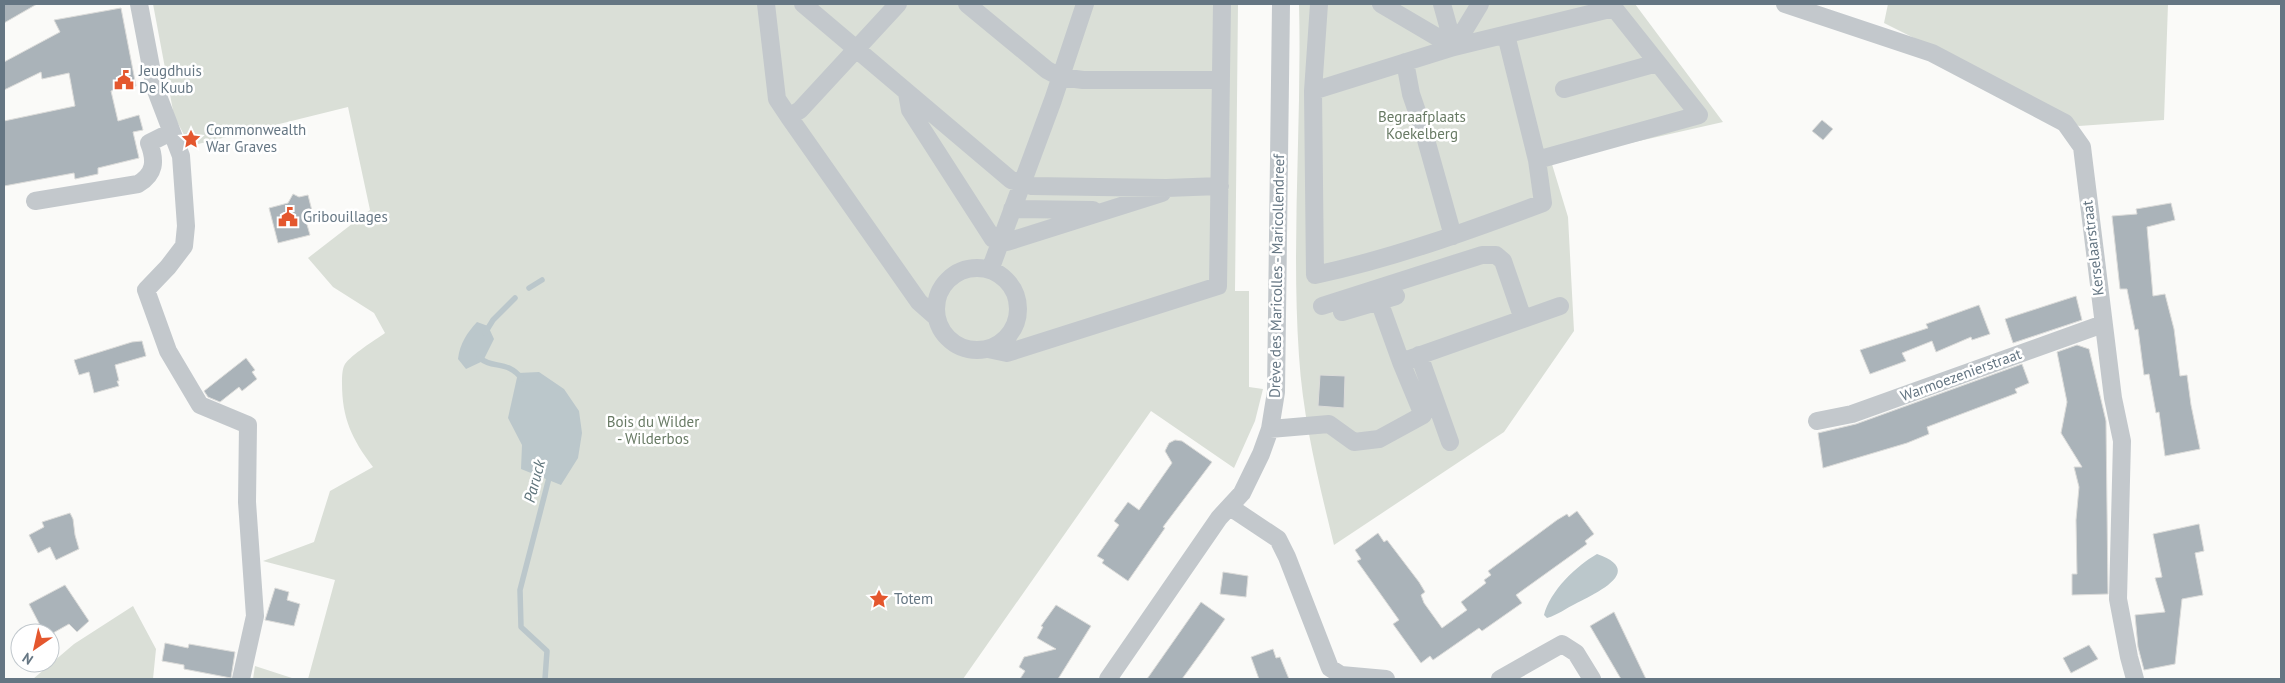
<svg xmlns="http://www.w3.org/2000/svg" width="2285" height="683" viewBox="0 0 2285 683" font-family="'PT Sans',sans-serif">
<style>
.green{fill:#dadfd7}
.water{fill:#bbc7cb}
.lines{fill:none;stroke-linecap:round;stroke-linejoin:round}
.stream{stroke:#bbc7cb;stroke-width:5.5}
.building{fill:#aab3b9;stroke:#dcdcda}
.minor{stroke:#c3c8cc;stroke-width:18}
.labels{text-anchor:middle;stroke-width:5;stroke-linejoin:round;paint-order:stroke}
.poi-label{font-size:15px;fill:#657683;stroke:#fff;text-anchor:start}
.park-label{font-size:15px;fill:#687a64;stroke:#fff}
.street-label{font-size:15px;fill:#657683;stroke:#fff}
.water-label{font-size:16px;font-style:italic;fill:#60757c;stroke:#fff}
</style>
<rect width="100%" height="100%" fill="#fafaf8"/>
<path class="green" d="M153,4H1238L1235,291H1249V387L1263,389L1255,421L1234,468L1151,411L963,679H308L335,580L263,561L314,542L330,491L373,467C352,439 342,419 342,383C342,377 342,369 345,364C351,355 375,340 385,333L374,313L333,287L308,258L370,210L348,107L190,146L174,116Z
M1299,4H1635L1723,122L1551,161L1568,217L1574,331L1504,432L1334,545C1319,483 1303,420 1299,356C1291,239 1302,121 1299,4Z
M1888,4H2168L2164,120L2079,126L1942,52L1884,23Z
M133,606L156,649L153,679H33L74,644Z
M255,666L295,679H253Z"/>
<path class="water" d="M477,322L488,326L494,339L483,361L466,369L458,359C460,343 467,333 477,322Z
M539,372L564,389L579,411L582,433L578,458L561,485L521,469L522,445L508,418L518,373Z
M1597,554C1646,571 1596,593 1575,604C1566,608 1558,615 1547,618L1544,615C1550,591 1576,566 1597,554Z"/>
<g class="lines">
<path class="stream" d="M529,288L542,280
M485,333L493,320L515,298
M479,357C492,370 507,359 522,379
M545,679L547,651L521,627L520,590L550,474"/>
</g>
<path class="building" d="M4,4H37L4,23Z
M121,8L136,86L111,91L118,121L139,115L143,130L133,132L139,158L98,168V174L75,179L74,173L4,186V121L75,106L69,73L42,79L41,72L4,90V62L60,32L54,20Z
M1822,120L1833,129L1823,140L1812,131Z
M293,194L299,197L308,195L314,219L306,221L310,235L278,243L269,208L288,203Z
M2171,203L2175,220L2147,227L2153,296L2165,294L2174,329L2180,376L2187,375L2191,405L2200,449L2165,456L2159,412L2156,413L2149,374L2144,375L2138,329L2135,330L2127,289H2120L2112,216L2137,214L2136,209Z
M2076,296L2082,320L2013,343L2005,319Z
M1979,305L1990,334L1972,340L1971,337L1936,352L1932,341L1902,353L1906,361L1870,374L1860,350L1928,328L1926,324Z
M142,341L146,356L115,365L119,381H117L119,386L94,393L89,372L79,375L74,360L132,342Z
M2077,345L2089,349L2106,421L2108,594L2072,595V574H2077L2076,520L2079,487L2074,467H2082L2061,433L2067,402L2057,352Z
M246,358L255,370L252,372L257,379L242,391L239,387L220,402L208,397L204,391Z
M2022,364L2029,383L2015,389L2017,393L1927,427L1929,434L1907,443L1823,468L1818,433L1856,424Z
M1320,375L1345,376L1344,408L1318,406Z
M1175,440L1182,441L1212,462L1163,527L1165,528L1128,581L1102,563L1104,560L1097,556L1119,525L1114,521L1128,502L1139,510L1172,463L1165,451L1169,443Z
M1577,511L1594,534L1585,541L1587,544L1516,595L1522,603L1482,631L1479,628L1433,660L1430,656L1421,663L1393,624L1399,620L1357,561L1361,559L1355,550L1378,533L1384,542L1387,540L1419,582L1425,592L1421,595L1424,603L1442,628L1467,610L1461,602L1486,583L1484,580L1491,575L1488,571L1557,520L1567,514L1569,517Z
M70,513L73,519L75,535L79,549L56,560L50,547L38,553L29,535L44,527L42,522Z
M2199,524L2204,551L2195,553L2203,595L2182,599L2175,664L2144,670L2138,647L2135,615L2165,612L2155,578L2162,577L2153,534Z
M1223,572L1248,576L1246,597L1220,594Z
M65,585L89,621L77,632L69,624L53,633H44L29,604Z
M275,588L289,592L287,600L300,604L294,626L265,620Z
M1201,602L1225,619L1203,650L1182,679H1147Z
M1056,605L1091,626L1058,679H1020L1025,671L1019,667L1024,657L1056,649L1037,638L1043,627L1041,626Z
M1614,612L1646,679H1621L1590,626Z
M165,643L188,648L189,644L235,652L231,678L184,669V665L162,661Z
M2089,645L2098,659L2071,673L2063,658Z
M1273,649L1276,658L1280,657L1289,679H1259L1251,657Z"/>
<g class="lines">
<path class="minor" d="M139,4L155,88L181,156L186,226L184,246L168,267L146,290L168,351L200,405L248,425L247,502L255,616L241,679
M766,4L777,99L789,117
M803,4L1011,180L1032,186L1166,188L1220,186
M898,4L800,110L789,117L919,302L936,317
M967,4L1047,70L1060,77L1083,80H1220
M1319,4L1313,91L1454,47L1614,8L1611,4
M1381,4L1454,47
M1442,4L1454,47
M1785,4L1932,53L2065,123L2082,147L2113,398L2122,441L2118,599L2129,657L2135,679
M1454,47L1480,4
M1405,62L1411,94L1423,129L1453,236
M1564,89L1657,63
M1313,91L1315,275C1394,258 1468,231 1543,203L1537,160L1506,35
M907,93L910,110L993,239L1007,242L1162,193
M1537,160L1699,115L1614,8
M35,201L138,184C155,174 156,161 149,143L171,132
M1012,209L1093,210
M936 309a41 41 0 1 1 82 0a41 41 0 1 1-82 0Z
M990,270L1053,100L1085,4
M1379,301L1401,362
M1322,306L1482,255H1496L1503,261L1523,319
M1342,312L1396,296
M988,349L1007,353L1218,286L1222,4
M1419,355L1450,442
M1817,421L1852,414L2103,324
M1270,429L1329,424L1354,442L1379,439L1423,415L1401,362L1560,306
M1230,507L1278,539L1287,557L1330,668L1341,675L1386,679
M1108,679L1219,518L1242,493L1261,454L1270,429L1276,392L1281,4
M1500,679L1562,644L1576,653L1592,679"/>
</g>
<defs>
<symbol id="civic-bare" viewBox="-9 -9 18 18"><path d="M-.6-6.5H3V-4.5H.6V-3L4-1V1h2V6H-6V1h2V-1L-.6-3ZM-1.2 2.5V6h2.4V2.5Z" fill="#e4572e" stroke="#fff" stroke-width="2.5" paint-order="stroke"/></symbol>
<symbol id="sight-bare" viewBox="-9 -9 18 18"><path d="M0-6L1.8-2.2L6-1.7L2.9 1.2L3.7 5.4L0 3.3L-3.7 5.4L-2.9 1.2L-6-1.7L-1.8-2.2Z" fill="#e4572e" stroke="#fff" stroke-width="2.5" paint-order="stroke"/></symbol>
</defs>
<g fill-rule="evenodd">
<use href="#civic-bare" x="110" y="66" width="28" height="28"/>
<use href="#sight-bare" x="177" y="125" width="28" height="28"/>
<use href="#civic-bare" x="274" y="203" width="28" height="28"/>
<use href="#sight-bare" x="865" y="585" width="28" height="28"/>
</g>
<g class="labels">
<g class="poi-label">
<text x="139" y="76">Jeugdhuis<tspan x="139" dy="17">De Kuub</tspan></text>
<text x="206" y="135">Commonwealth<tspan x="206" dy="17">War Graves</tspan></text>
<text x="303" y="222">Gribouillages</text>
<text x="894" y="604">Totem</text>
</g>
<g class="park-label">
<text x="1422" y="122">Begraafplaats<tspan x="1422" dy="17">Koekelberg</tspan></text>
<text x="653" y="427">Bois du Wilder<tspan x="653" dy="17">- Wilderbos</tspan></text>
</g>
<g class="street-label">
<text transform="translate(2093 248) rotate(-97)" y="5">Kerselaarstraat</text>
<text transform="translate(1277 276) rotate(-89)" y="5">Drève des Maricolles - Maricollendreef</text>
<text transform="translate(1961 375) rotate(-20)" y="5">Warmoezenierstraat</text>
</g>
<g class="water-label">
<text transform="translate(534 481) rotate(-75)" y="6">Paruck</text>
</g>
</g>
<rect width="2285" height="683" fill="none" stroke="#657683" stroke-width="10"/>
<g transform="translate(35 648) rotate(214)"><circle r="24" fill="#ffffff" stroke="#c1c8cd"/>
<path d="M0-4L9 19L0 12L-9 19Z" fill="#e4572e"/>
<text y="-8" font-size="14" font-weight="bold" text-anchor="middle" fill="#657683">N</text>
</g>
</svg>
